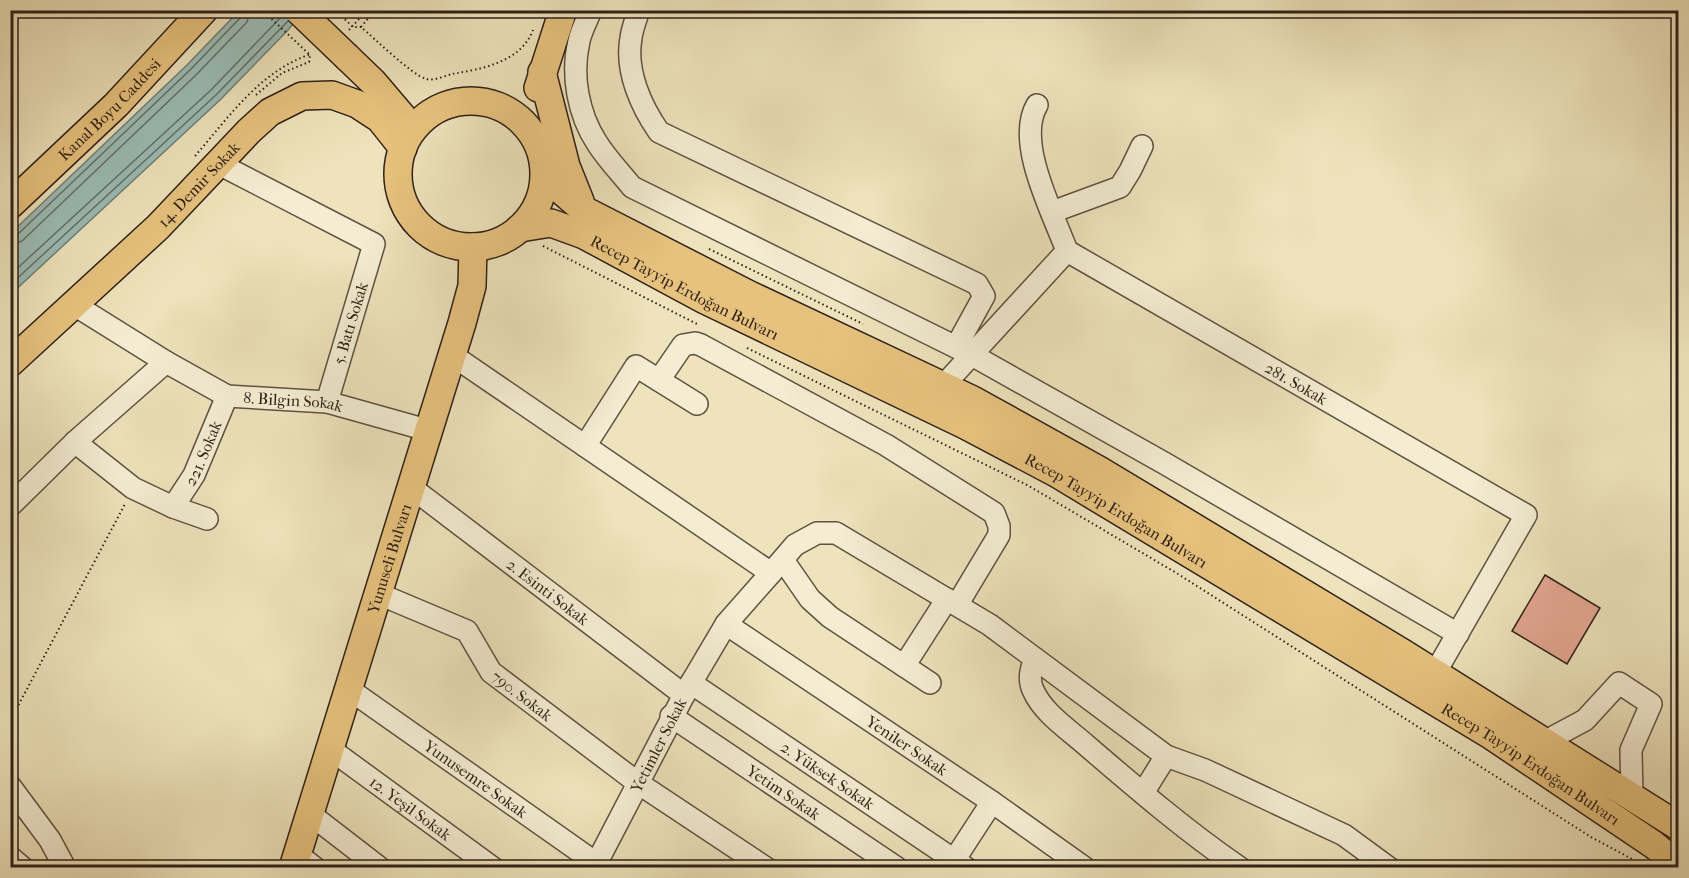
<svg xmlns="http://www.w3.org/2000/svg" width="1689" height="878" viewBox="0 0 1689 878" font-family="'IM FELL French Canon',serif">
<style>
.water{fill:#9bbdb7;stroke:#6f7f77;stroke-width:1.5}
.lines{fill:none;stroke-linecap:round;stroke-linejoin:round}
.shore{stroke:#646f68;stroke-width:1.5}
.building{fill:#e5a793;stroke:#2e2118;stroke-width:1.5}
.minor-casing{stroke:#5e5241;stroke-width:24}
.major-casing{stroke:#2e2118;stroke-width:30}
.path{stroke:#2e2118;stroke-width:2;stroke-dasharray:1.5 3;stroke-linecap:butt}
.minor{stroke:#f4edd3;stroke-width:21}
.major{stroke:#e7c27e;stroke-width:27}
.major-bridge-casing{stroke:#2e2118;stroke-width:30;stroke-linecap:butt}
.major-bridge{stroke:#e7c27e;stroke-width:27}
.labels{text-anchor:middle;stroke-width:4.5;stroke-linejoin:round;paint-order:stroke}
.street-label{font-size:16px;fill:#2e2118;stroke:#f4edd3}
</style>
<rect width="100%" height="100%" fill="#eee3bc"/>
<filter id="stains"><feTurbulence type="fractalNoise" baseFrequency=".00333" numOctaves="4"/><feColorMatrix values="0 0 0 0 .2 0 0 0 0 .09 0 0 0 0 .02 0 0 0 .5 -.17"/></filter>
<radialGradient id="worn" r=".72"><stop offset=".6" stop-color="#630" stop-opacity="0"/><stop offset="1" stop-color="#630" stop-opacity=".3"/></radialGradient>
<path class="water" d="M239,11H304L288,30L221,99L11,294V233L187,65Z"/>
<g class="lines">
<path class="shore" d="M10,237L17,235L191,69L241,17L243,10
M10,245L22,241L196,75L247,22L250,10
M10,275L211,90L284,14
M10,285L216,95L288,21"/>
</g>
<path class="building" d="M1545,575L1600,608L1567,664L1512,631Z"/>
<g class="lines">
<defs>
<g id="minor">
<path d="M591,10C587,20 581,31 579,41C571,75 578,114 597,143C607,159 620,172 632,187L972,355L1164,463L1458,634"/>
<path d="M639,10C636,19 632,29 631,38C625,71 641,106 659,132L977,284L984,296L956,347"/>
<path d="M1037,105C1015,142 1053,213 1067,251"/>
<path d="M219,164L374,244L327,402"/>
<path d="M1052,212L1120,187L1130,171L1142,146"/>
<path id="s1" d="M73,304L166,362L227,396L327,402L427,430"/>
<path d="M452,355L771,573L726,624L684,695L594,868"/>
<path d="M659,380L683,345L695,343L701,345L886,445L994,513L999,526V535L957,605"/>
<path id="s2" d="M943,386L1067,251L1526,515L1435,673"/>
<path d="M75,442L133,488L173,507L207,519"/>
<path d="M585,446L636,366L697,404"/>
<path id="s3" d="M412,488L684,695"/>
<path d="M10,506L75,442L166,362"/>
<path id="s4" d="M173,507L194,475L227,396"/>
<path d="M783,560L810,599L830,617L930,683"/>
<path d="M771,573L795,545L817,533H836L990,625L1166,756L1205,770L1344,835L1389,868"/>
<path id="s5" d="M379,594L467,631L491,672L638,783L766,868"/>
<path id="s6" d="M726,624L992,802L1085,868"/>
<path d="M1035,659C1031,669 1028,679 1033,690C1043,713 1068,729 1086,745C1136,788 1186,831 1240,868"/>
<path d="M904,666L947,599"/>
<path id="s7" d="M691,683L966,868"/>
<path id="s8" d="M350,690L603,868"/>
<path id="s9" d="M671,716L897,868"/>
<path d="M1544,742L1585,720L1619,683L1651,704L1631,750L1632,797"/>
<path id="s10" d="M330,749L493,868"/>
<path d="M10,786L50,840L65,868"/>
<path d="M1143,793L1166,756"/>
<path d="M310,814L380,868"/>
<path d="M297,854L315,868"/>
<path d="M10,857L23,868"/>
<path d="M949,868L992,802"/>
</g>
<g id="major">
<path d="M347,57L373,82L413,129"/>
<path d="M542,72L566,166L580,201"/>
<path d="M538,88L563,10"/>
<circle cx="471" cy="174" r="73"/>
<path d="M544,166L556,186L584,210L750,295L973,400L1099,470L1403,653L1678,826"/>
<path id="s11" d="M10,205L116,105L204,10"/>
<path id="s12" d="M520,228L551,223L584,235L705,300L965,425L1056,473L1492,736L1654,845L1678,865"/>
<path id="s13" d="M10,363L158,227L249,131L270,112L302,96L332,95L357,104L380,119L403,148"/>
<path id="s14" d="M293,868L462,323L472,286L473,247"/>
</g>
</defs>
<use href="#minor" class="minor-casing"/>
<use href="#major" class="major-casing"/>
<path class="path" d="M335,10L353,27H361C375,39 411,74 426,79C435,81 444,76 452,74C482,69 521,62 533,30
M361,27L375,10
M349,30L367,10
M256,95L282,73L309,62L310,55L262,10
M195,156C229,117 260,71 311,54
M543,246L699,325
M709,249L863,324
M747,348L1029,486L1178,574L1591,837L1645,866
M10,721L125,504"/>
<use href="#minor" class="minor"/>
<use href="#major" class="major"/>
<defs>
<path id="major-bridge" d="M298,10L347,57"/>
</defs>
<use href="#major-bridge" class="major-bridge-casing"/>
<use href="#major-bridge" class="major-bridge"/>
</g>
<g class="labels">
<g class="street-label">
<text dy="6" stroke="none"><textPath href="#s11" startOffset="138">Kanal Boyu Caddesi</textPath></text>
<text dy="6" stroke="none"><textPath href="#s13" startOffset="260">14. Demir Sokak</textPath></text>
<text dy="6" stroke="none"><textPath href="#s12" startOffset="180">Recep Tayyip Erdoğan Bulvarı</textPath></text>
<text transform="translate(350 323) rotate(-73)" y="6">5. Batı Sokak</text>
<text dy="6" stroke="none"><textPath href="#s2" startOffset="448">281. Sokak</textPath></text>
<text dy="6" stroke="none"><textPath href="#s1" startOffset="246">8. Bilgin Sokak</textPath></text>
<text dy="6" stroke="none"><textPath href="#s4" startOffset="62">221. Sokak</textPath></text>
<text dy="6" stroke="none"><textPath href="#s12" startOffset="666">Recep Tayyip Erdoğan Bulvarı</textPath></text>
<text dy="6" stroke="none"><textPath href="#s14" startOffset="324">Yunuseli Bulvarı</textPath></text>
<text dy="6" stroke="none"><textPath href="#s3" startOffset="171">2. Esinti Sokak</textPath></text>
<text dy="6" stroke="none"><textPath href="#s5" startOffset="182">790. Sokak</textPath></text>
<text transform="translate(658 745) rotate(-63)" y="6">Yetimler Sokak</text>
<text dy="6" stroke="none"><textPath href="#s6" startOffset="218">Yeniler Sokak</textPath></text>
<text dy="6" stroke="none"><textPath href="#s12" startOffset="1152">Recep Tayyip Erdoğan Bulvarı</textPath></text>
<text dy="6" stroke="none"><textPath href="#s7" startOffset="165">2. Yüksek Sokak</textPath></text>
<text dy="6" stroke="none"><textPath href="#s8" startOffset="154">Yunusemre Sokak</textPath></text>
<text dy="6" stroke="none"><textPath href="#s9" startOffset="136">Yetim Sokak</textPath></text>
<text dy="6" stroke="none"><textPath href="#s10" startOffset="100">12. Yeşil Sokak</textPath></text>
</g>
</g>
<rect width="1689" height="878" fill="none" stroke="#eee3bc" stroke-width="36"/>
<rect x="12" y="12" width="1665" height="854" fill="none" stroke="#2e2118" stroke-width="3"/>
<rect x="18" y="18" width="1653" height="842" fill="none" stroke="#2e2118" stroke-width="1.5"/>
<rect width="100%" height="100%" filter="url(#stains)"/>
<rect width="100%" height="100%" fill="url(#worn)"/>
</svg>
